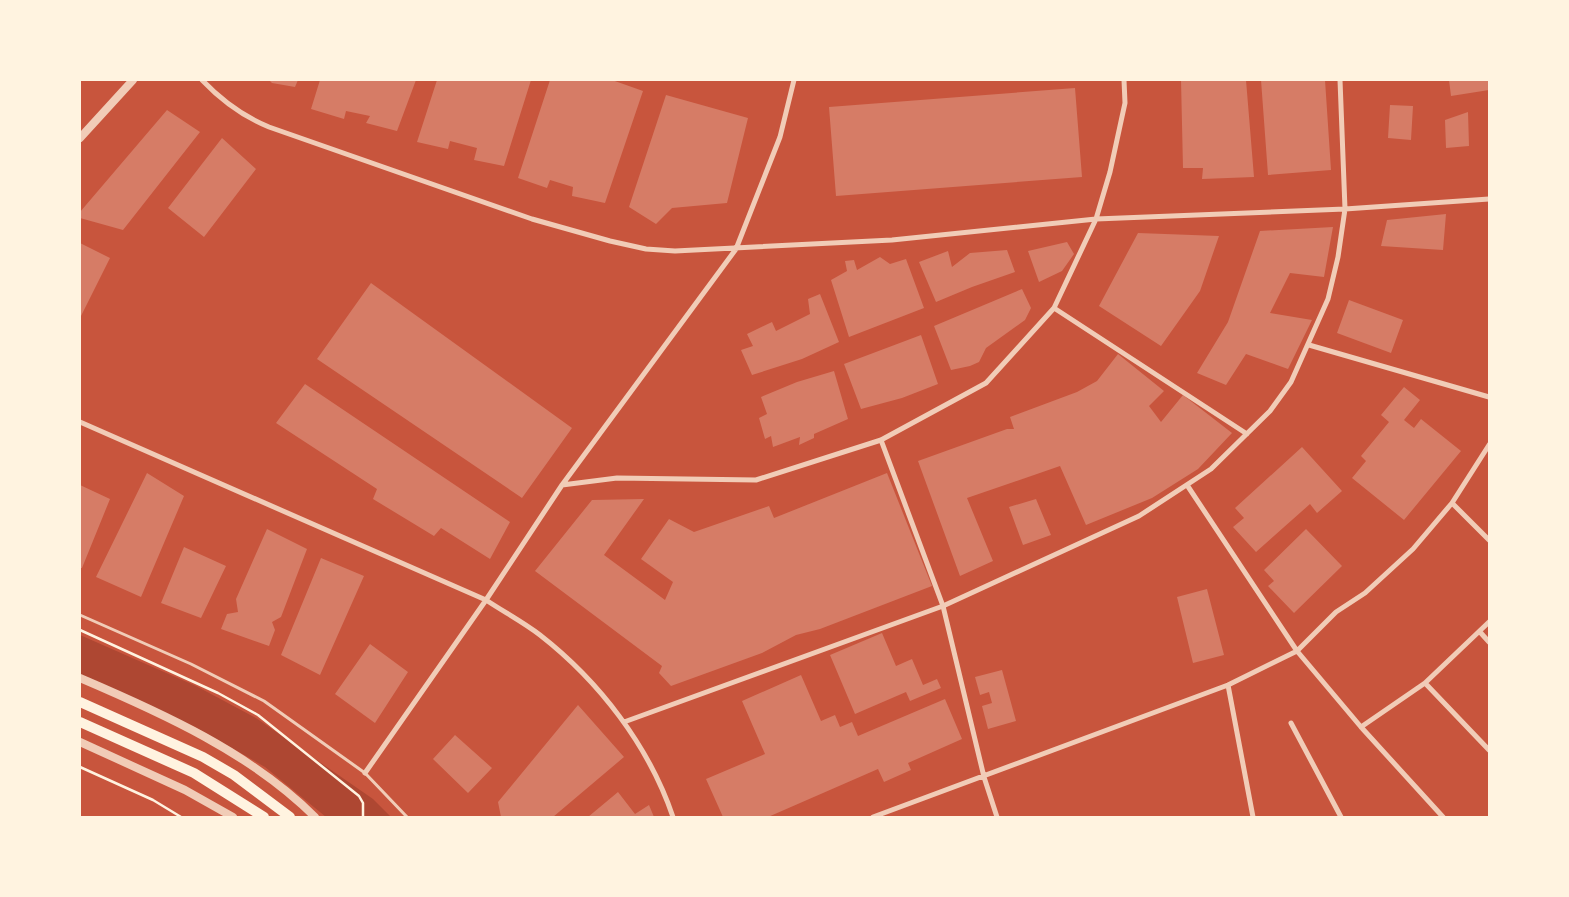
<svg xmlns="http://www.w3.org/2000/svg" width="1569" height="897" viewBox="0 0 1569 897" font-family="Quicksand,sans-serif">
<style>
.green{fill:#ae4732}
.building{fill:#d67c66}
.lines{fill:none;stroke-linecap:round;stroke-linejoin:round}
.path{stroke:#fff3e0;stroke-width:2.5}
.service{stroke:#f1ccb7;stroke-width:3}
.minor{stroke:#f1ccb7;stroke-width:5}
.tertiary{stroke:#f1ccb7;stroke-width:8}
.trunk{stroke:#fff3e0;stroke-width:10}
</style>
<rect width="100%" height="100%" fill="#c8553d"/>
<path class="green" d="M80,635L196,686L256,718L373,799L391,817H326L265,767L195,727L80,675Z"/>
<path class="building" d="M269,80H298L295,87L272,83Z
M320,80H416L397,131L366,123L370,116L346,111L344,119L311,109Z
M437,80H531L504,166L474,160L477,148L450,141L448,149L417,142Z
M550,80H612L643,91L605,203L572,196L573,187L550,180L547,188L518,178Z
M1181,80H1246L1254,177L1202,179L1203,168H1183Z
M1261,80H1325L1331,170L1268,175Z
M1449,80H1489V90L1451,96Z
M1075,88L1082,177L836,196L829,107Z
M666,95L748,118L727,203L672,208L656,224L629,207Z
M1390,105L1413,106L1411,140L1388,138Z
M167,110L200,132L123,230L80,218V212Z
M1468,112L1469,146L1446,148L1445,120Z
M222,138L256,169L204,237L168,208Z
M1446,214L1443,250L1381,246L1387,220Z
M1333,227L1324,277L1290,273L1270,313L1312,320L1288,369L1246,354L1226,385L1197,373L1228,322L1260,231Z
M1138,233L1219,236L1200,291L1161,346L1099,306Z
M1067,242L1074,254L1062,271L1039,282L1028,251Z
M80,243L110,258L80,318Z
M1007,250L1015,272L972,287L936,302L919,262L948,251L952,267L970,253Z
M880,257L890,264L906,259L924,308L849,337L831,280L847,271L845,261L854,260L857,270Z
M371,283L572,428L522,498L317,359Z
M1022,289L1031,308L1025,320L986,348L979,362L970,366L951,370L934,326Z
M820,294L839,342L802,359L752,375L741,350L753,346L747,334L772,322L776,331L810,314L808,299Z
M1349,300L1403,320L1391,353L1337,333Z
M921,335L938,384L902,398L861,409L844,364Z
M1118,354L1164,391L1149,406L1161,422L1183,395L1232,433L1198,469L1152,498L1086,525L1060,466L967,498L993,561L960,576L918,461L1007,429H1014L1010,417L1077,392L1097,381Z
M834,371L848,419L814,434V438L799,445L800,437L773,447L771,436L765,439L759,418L767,414L761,397L797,382Z
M305,384L510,522L490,559L441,528L434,536L373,499L377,489L276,423Z
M1404,387L1420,400L1404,420L1414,428L1421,419L1461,451L1404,520L1352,478L1366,461L1361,456L1389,422L1381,415Z
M1302,447L1342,491L1317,513L1310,504L1256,552L1233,527L1244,518L1235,508Z
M147,473L184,496L141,597L96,577Z
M887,473L932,586L820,629L796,635L762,653L671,686L659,673L662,666L535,571L592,500L644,499L604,555L665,600L673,582L641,559L669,519L694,532L769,506L774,518Z
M80,485L110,499L82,568H80Z
M1036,499L1051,535L1023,545L1009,507Z
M267,529L307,549L281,617L272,622L275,630L269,646L221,629L227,614L238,612L236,599Z
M1306,529L1342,566L1294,613L1268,586L1274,581L1264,570Z
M184,547L226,566L201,618L161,603Z
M321,558L364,576L320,675L281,655Z
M1207,589L1224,655L1193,663L1177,597Z
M882,633L896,666L912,659L923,685L937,679L941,688L910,701L906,692L855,714L830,655Z
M370,644L408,672L375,723L335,694Z
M1002,670L1016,721L988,729L982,706L992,703L989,692L980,695L975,677Z
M801,675L821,721L835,715L840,727L852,722L858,736L945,699L962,739L908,763L911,770L884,782L878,769L768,817H723L706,779L765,754L742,701Z
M578,705L624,757L553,817H501L498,802Z
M455,735L492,768L468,793L433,759Z
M618,792L635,814L649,805L654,817H588Z"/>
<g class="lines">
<path class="path" d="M80,630L218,693L258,715L359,796L363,803V817
M80,767L153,800L181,817"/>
<path class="service" d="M80,615L191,664L264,701L365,773L407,817"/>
<path class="minor" d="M202,80C222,101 242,116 269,127L532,219L610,241L646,249L675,251L892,240L1096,219L1345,209L1489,199
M1054,308L1247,434
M1309,345L1489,397
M80,422L486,600C504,612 523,622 540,635C599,681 649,746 673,817
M881,440L943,606L984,777L997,817
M562,485L617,478L756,480L881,440L986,383L1054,308L1096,219L1110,172L1125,103L1124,80
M1187,485L1297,651L1361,727L1443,817
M1452,503L1489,540
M1480,632L1489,642
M1425,683L1489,750
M1228,685L1253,817
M624,722L943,606L1139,516L1211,469L1270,411L1291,382L1328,299L1338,257L1345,209L1340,80
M1291,723L1341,817
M1361,727L1425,683L1489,622
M365,773L486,600L562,485L736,249L780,137L794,80
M873,817L1228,685L1297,651L1336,612L1365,593L1413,549L1452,503L1489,445"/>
<path class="tertiary" d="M80,138L133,80
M80,678C162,713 251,753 315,817
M80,742L185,790L233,817"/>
<path class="trunk" d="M80,702L203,757L234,775L290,817
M80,722L194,773L264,817"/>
</g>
<rect width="1569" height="897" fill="none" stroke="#fff3e0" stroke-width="162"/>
</svg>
